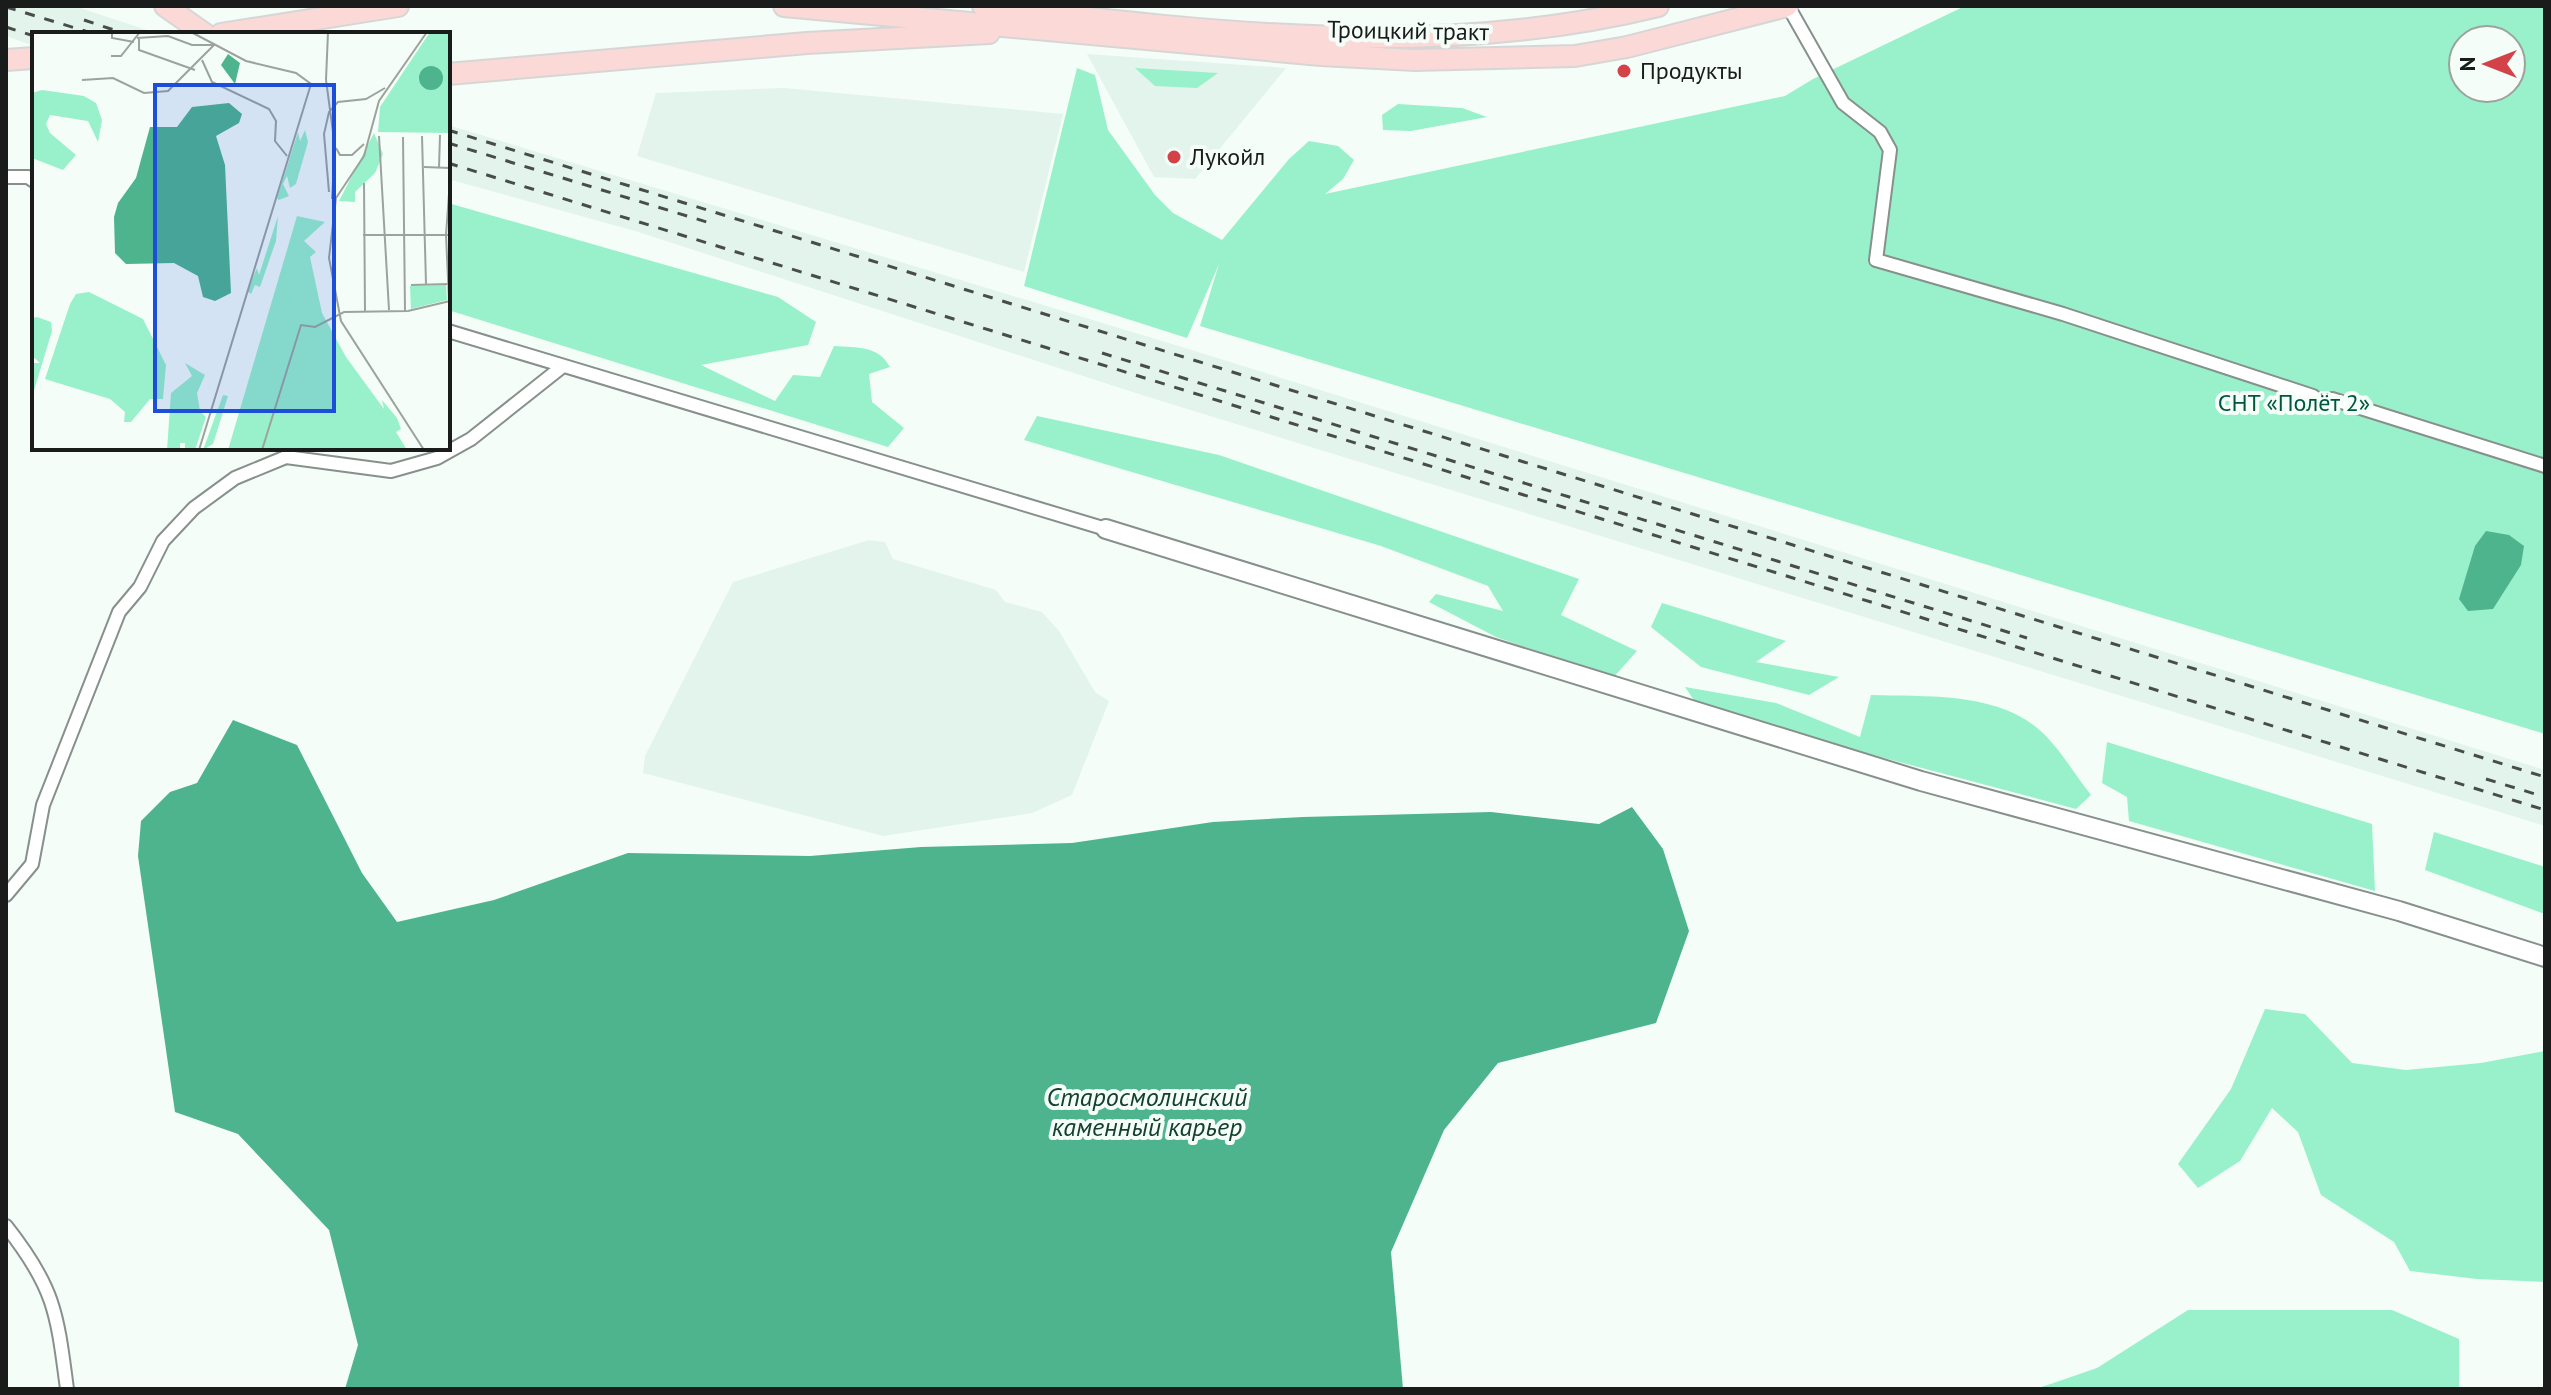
<svg xmlns="http://www.w3.org/2000/svg" width="2551" height="1395" viewBox="0 0 2551 1395" font-family="'PT Sans',sans-serif">
<style>
.built{fill:#e2f4eb}
.green{fill:#98f1ca;fill-rule:evenodd}
.water{fill:#4eb48d}
.lines{fill:none;stroke-linecap:round;stroke-linejoin:round}
.street-casing{stroke:#87908c;stroke-width:16}
.secondary-casing{stroke:#87908c;stroke-width:22}
.primary-casing{stroke:#d6d6d6;stroke-width:24}
.street{stroke:#fff;stroke-width:12}
.secondary{stroke:#fff;stroke-width:18}
.primary{stroke:#fbd9d7;stroke-width:20}
.rail{stroke:#484c4a;stroke-width:3;stroke-dasharray:10 10;stroke-linecap:butt}
.poi-dot{fill:#d24248;stroke:#f4fdf8;stroke-width:3}
.labels{text-anchor:middle;stroke-width:8;stroke-linejoin:round;paint-order:stroke}
.street-label{font-size:24px;fill:#191c1a;stroke:#f4fdf8}
.poi-label{font-size:24px;fill:#191c1a;stroke:#f4fdf8;text-anchor:start}
.park-label{font-size:24px;fill:#00563d;stroke:#f4fdf8}
.water-label{font-size:26px;font-style:italic;fill:#13402f;stroke:#f4fdf8}
.inset-road{fill:none;stroke:#9ca39f;stroke-width:2}
.view{fill:#1d4ed8;fill-opacity:0.15;stroke:#1d4ed8;stroke-width:4}
.inset-edge{fill:none;stroke:#191c1a;stroke-width:4}
</style>
<rect width="100%" height="100%" fill="#f4fdf8"/>
<path class="built" d="M6,6H74L159,34H34V46L6,36Z
M1087,54L1286,68L1195,179L1154,177Z
M784,88L1063,114L1024,272L637,156L656,93Z
M448,125L1185,348L2545,770V826L1145,396L635,231L448,179Z
M869,540L885,542L893,559L996,590L1005,602L1042,612L1059,631L1095,692L1109,701L1072,795L1032,813L883,836L643,773L645,756L733,582Z"/>
<path class="green" d="M1965,6H2545V734L1200,326L1219,264L1187,338L1024,286L1077,68L1095,75L1108,130L1155,195L1173,213L1222,240L1289,159L1309,141L1338,146L1354,160L1343,179L1325,194L1785,96L1813,79ZM2463,40H2511V88H2463Z
M1135,68L1218,73L1197,88L1155,86Z
M1398,104L1462,108L1487,117L1411,131L1383,130L1382,115Z
M448,203L778,297L816,322L808,345L701,365L775,401L793,375L820,377L834,346C857,348 878,345 890,367L869,374L872,402L904,428L888,447L448,310Z
M1037,416L1219,455L1579,579L1561,615L1637,651L1613,678L1496,637L1429,602L1436,594L1503,611L1488,586L1381,546L1024,440Z
M1662,603L1786,641L1756,662L1839,677L1809,695L1701,667L1651,627Z
M1685,687L1776,703L1860,737L1871,695C1929,697 2002,691 2046,736C2063,754 2076,776 2091,795L2076,809L1700,709Z
M2107,742L2372,824L2375,891L2129,821L2127,797L2102,783Z
M2434,832L2545,867V914L2425,870Z
M2265,1009L2305,1014L2352,1063L2406,1070L2481,1063L2545,1051V1282L2477,1279L2410,1271L2394,1242L2321,1195L2298,1132L2272,1108L2240,1161L2198,1188L2178,1164L2231,1089Z
M2188,1310H2392L2459,1339V1389H2036L2097,1368Z"/>
<path class="water" d="M2486,531L2509,535L2524,546L2521,565L2493,609L2468,611L2459,599L2475,546Z
M233,720L297,745L362,873L397,922L494,900L628,853L810,856L921,847L1072,843L1213,822L1303,817L1491,812L1599,824L1632,807L1663,849L1689,931L1656,1023L1498,1063L1444,1130L1391,1252L1403,1389H345L358,1345L329,1230L238,1134L175,1112L138,856L141,821L170,792L197,783Z"/>
<g class="lines">
<defs>
<path id="street" d="M1788,6L1843,103L1880,132L1890,150L1876,260L2063,314L2313,396L2322,403L2332,399L2545,466
M6,177H28L34,181
M448,331L1106,529
M6,895L32,864L43,805L119,612L140,587L163,541L194,508L235,478L286,457L391,471L437,458L471,439L563,366
M6,1226C55,1288 57,1313 67,1389"/>
<path id="secondary" d="M1106,529L1921,781L2399,911L2545,957"/>
<path id="primary" d="M165,6L205,34
M784,6L1321,55L1415,60L1575,56L1627,47L1787,6
M983,6C1207,32 1436,61 1658,6
M221,34L398,6
M6,60L34,58
M448,74L807,43L989,33"/>
</defs>
<use href="#street" class="street-casing"/>
<use href="#secondary" class="secondary-casing"/>
<use href="#primary" class="primary-casing"/>
<use href="#street" class="street"/>
<use href="#secondary" class="secondary"/>
<use href="#primary" class="primary"/>
<path class="rail" d="M6,7L95,34
M84,20L126,34
M6,27L34,36
M448,130L2545,777
M448,143L710,223
M448,163L2545,810
M1102,353L2027,638
M2486,779L2545,797"/>
</g>
<g class="poi-dot">
<circle cx="1624" cy="71" r="8"/>
<circle cx="1174" cy="157" r="8"/>
</g>
<g class="labels">
<g class="street-label">
<text transform="translate(1408 31) rotate(1)" y="8">Троицкий тракт</text>
</g>
<g class="poi-label">
<text x="1640" y="79">Продукты</text>
<text x="1190" y="165">Лукойл</text>
</g>
<g class="park-label">
<text x="2294" y="411">СНТ «Полёт 2»</text>
</g>
<g class="water-label">
<text x="1147" y="1106">Старосмолинский<tspan x="1147" dy="30">каменный карьер</tspan></text>
</g>
</g>
<g transform="translate(32 32)">
<rect width="418" height="418" fill="#f4fdf8"/>
<path d="M398,0H418V101L346,100L348,75ZM10,58L52,64L64,71L70,88L66,110L56,89L18,83L14,92L18,101L44,123L31,138L0,126V61ZM273,98L276,110L264,152L258,156L255,144L251,152L257,164L247,168L245,166L266,100L268,109ZM342,101L351,122L343,141L323,160V170L307,169ZM246,184L244,209L228,255L223,253L219,262L215,259L225,236L227,243ZM265,184L293,190L272,209L284,220L278,225L290,281L314,325L352,377L350,368L365,386L369,397L364,400L375,418H196ZM414,253L415,268L379,277L378,254ZM57,260L111,287L134,333L131,367H118L99,390H92L93,380L78,367L13,347L38,272L44,262ZM5,285L19,290L20,299L0,365V331H8L0,324V286ZM153,331L173,343L165,361L168,379L174,385L163,418H153V411H148V418H135L139,361L160,344ZM191,363L196,364L181,412L171,418Z" fill="#98f1ca"/>
<path d="M196,22L208,31L203,52L189,33ZM387 46a12 12 0 1 1 24 0a12 12 0 1 1-24 0ZM197,71L210,82L207,91L184,104L193,133L199,261L183,269L171,265L166,244L142,231L94,232L83,221L82,185L86,171L104,146L118,95H145L160,75Z" fill="#4eb48d"/>
<path class="inset-road" d="M80,0V6L102,10M159,0L214,29L264,41L279,52L167,418M296,0L294,48L303,115L300,167M107,5V18L163,38M105,6L136,4L160,13H181M79,24H89L108,0M170,28L180,50L237,77L244,89L243,109L255,124M50,48L81,46L112,61L136,59L182,13M347,104L357,278M390,104L394,252M371,105L373,279M304,116L308,123H320L332,112M392,135L418,136M407,136L408,103M332,151L333,279M297,160L292,102L297,80L306,70L334,67L353,56M331,203H418M379,253L418,252M417,269L414,203L418,148M230,418L269,293L283,295L312,280L376,279L418,269M392,418L309,289L297,226L304,166L332,124L347,69L395,0"/>
<path class="view" d="M123,53H302V379H123Z"/>
<rect width="418" height="418" class="inset-edge"/>
</g>
<rect width="2551" height="1395" fill="none" stroke="#191c1a" stroke-width="16"/>
<g transform="translate(2487 64) rotate(270)"><circle r="38" fill="#f4fdf8" stroke="#9ca39f" stroke-width="2"/>
<path d="M0-6L14 30L0 20L-14 30Z" fill="#d24248"/>
<text y="-12" font-size="22" font-weight="bold" text-anchor="middle" fill="#191c1a">N</text>
</g>
</svg>
